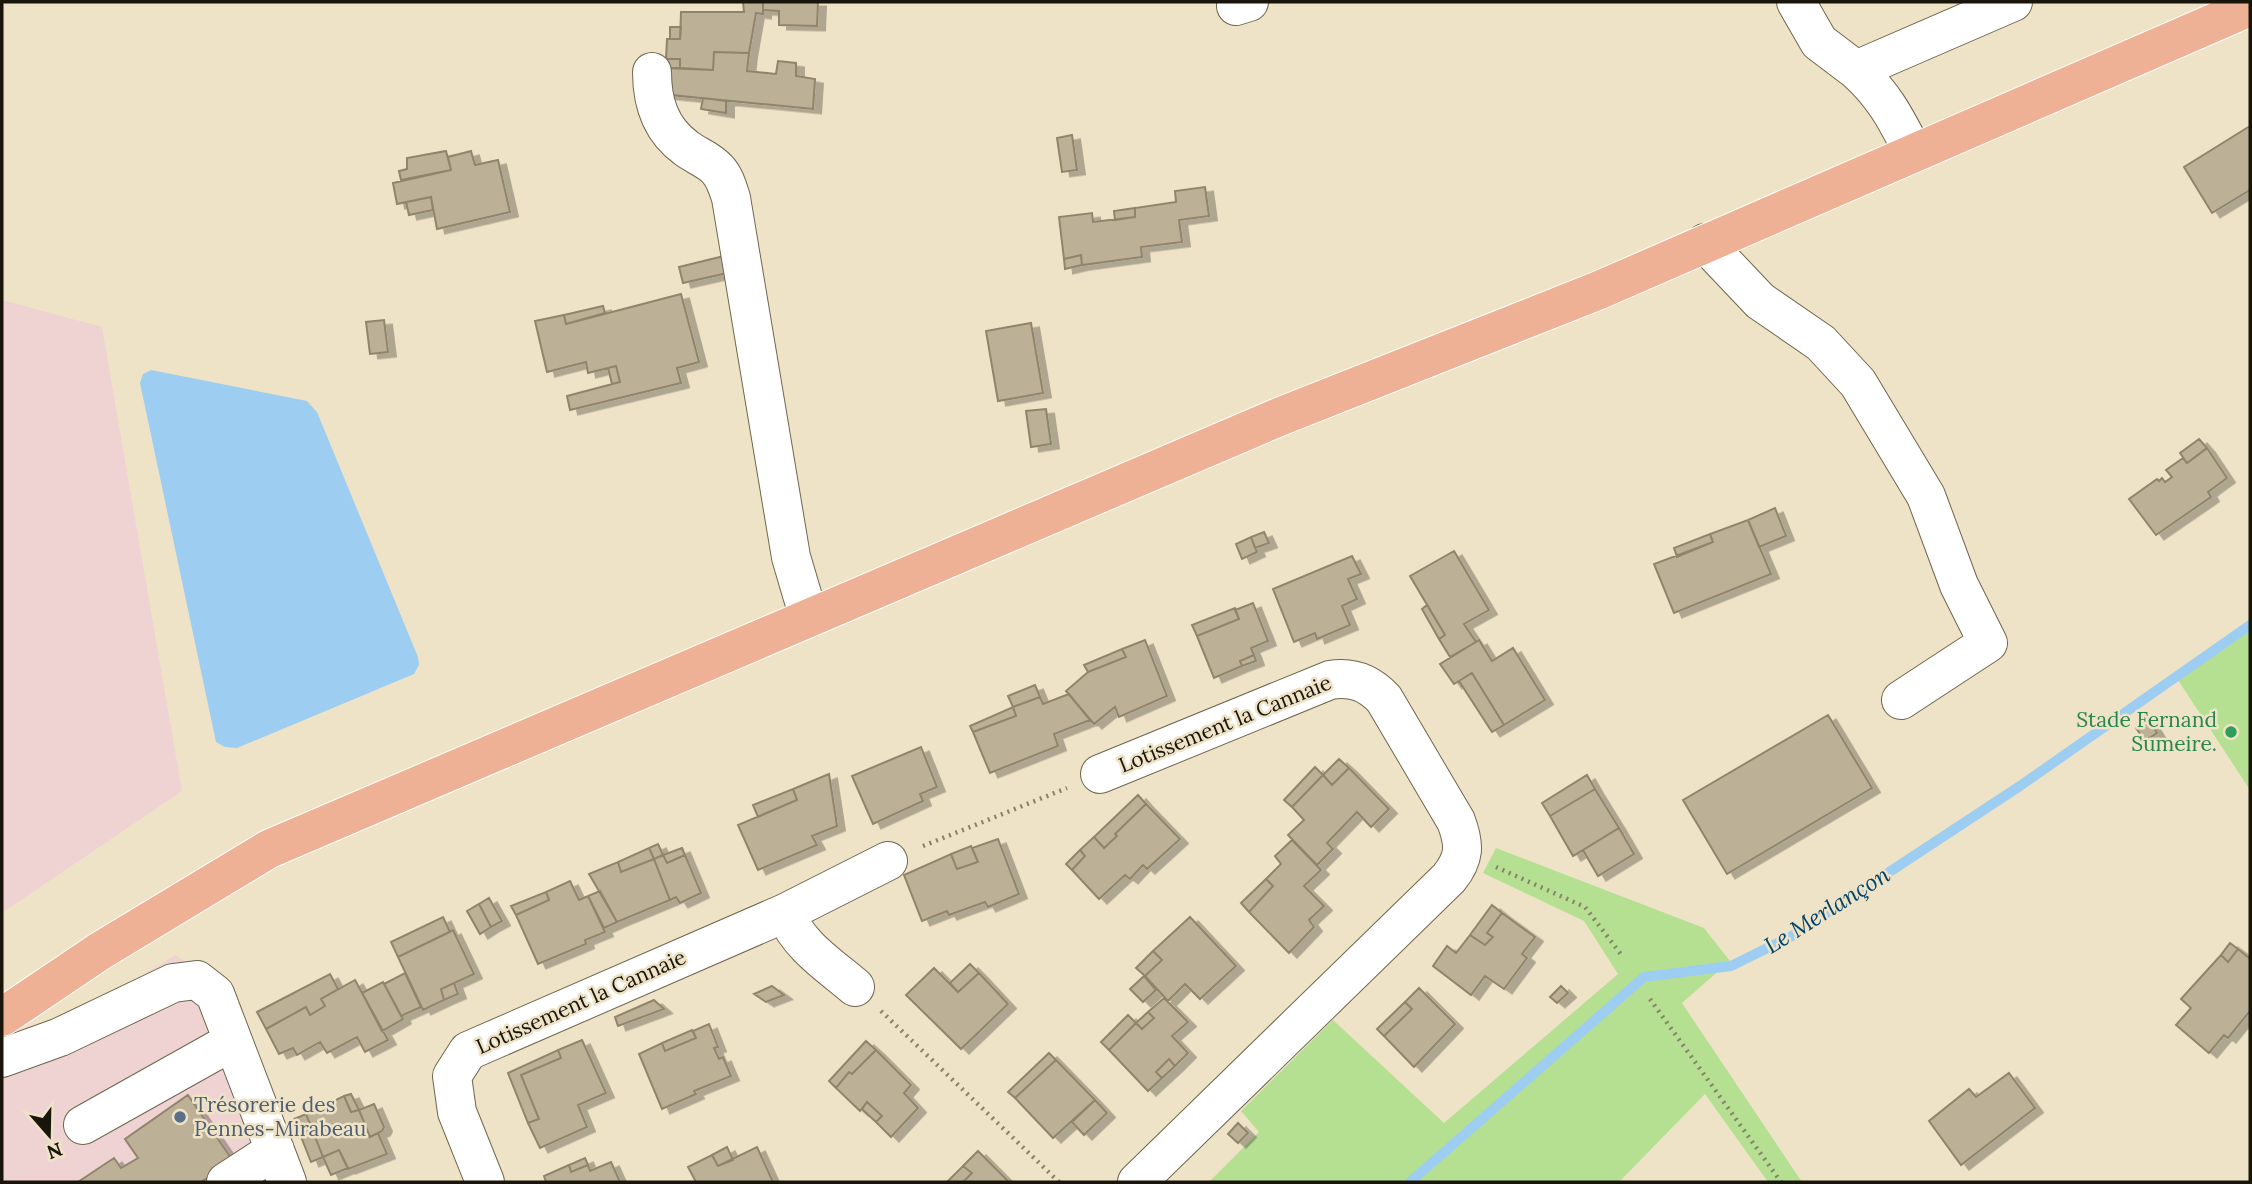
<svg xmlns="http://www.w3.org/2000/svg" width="2252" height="1184" viewBox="0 0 2252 1184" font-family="Lora,serif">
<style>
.commercial{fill:#eed3d2}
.green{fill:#b5e092}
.water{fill:#9ecdf2}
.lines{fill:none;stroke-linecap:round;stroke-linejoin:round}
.stream{stroke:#9ecdf2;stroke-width:10}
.building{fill:#bcb096;stroke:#90856b;stroke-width:2;filter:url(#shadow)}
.minor-casing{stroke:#70654d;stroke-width:40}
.major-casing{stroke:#fff;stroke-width:40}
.path{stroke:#89816d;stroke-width:4.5;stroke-dasharray:2 5;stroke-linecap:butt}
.minor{stroke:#fff;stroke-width:38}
.major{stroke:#eeb195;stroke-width:38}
.leisure-dot{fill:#2e9e5b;stroke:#efe3c7;stroke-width:2.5}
.service-dot{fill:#5c6f8a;stroke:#efe3c7;stroke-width:2.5}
.labels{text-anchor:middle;stroke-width:5;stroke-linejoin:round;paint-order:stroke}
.leisure-label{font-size:21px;fill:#27864d;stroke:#efe3c7;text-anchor:end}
.street-label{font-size:21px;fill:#19150b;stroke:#efe3c7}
.service-label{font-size:21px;fill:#4e5e75;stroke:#efe3c7;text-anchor:start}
.water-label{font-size:23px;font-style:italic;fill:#00436a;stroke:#efe3c7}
</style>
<defs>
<filter id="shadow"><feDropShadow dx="8" dy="4.5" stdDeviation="0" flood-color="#0004"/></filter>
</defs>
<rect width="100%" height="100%" fill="#efe3c7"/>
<path class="commercial" d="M2,300L102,327L182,791L2,913Z
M175,955L235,993L303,1182H2V1066Z"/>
<path class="green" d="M2250,622V790L2174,674Z
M1496,848L1704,928L1730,961L1682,1003L1802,1182H1768L1705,1094L1619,1182H1209L1259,1132L1241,1111L1333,1020L1444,1123L1618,974L1584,921L1483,873Z"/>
<path class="water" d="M151,370L307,401L317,412L418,657L419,665L414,674L237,748L225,747L216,742L140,383L143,374Z"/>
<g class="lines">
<path class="stream" d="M1410,1182L1644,977L1731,966L1792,936L2020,786L2250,625"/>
</g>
<path class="building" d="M743,2H763V14L756,13L749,53L714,52L713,70L680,68V59H666L667,39H680L681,12H744Z
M763,2H818L817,26L779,25V11L763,10Z
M670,27H681L680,39H670Z
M714,52L749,53L747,71L776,74L778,61L796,63V76L815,79L813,109L661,94L663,68L713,70Z
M663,59H680V68H663Z
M703,98L726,101V113L701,109Z
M2250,126V190L2212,213L2184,167Z
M1072,135L1077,170L1062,172L1057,138Z
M446,151L451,170L401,180L399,171L407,169V158Z
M471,151L475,165L498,160L510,212L437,229L431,197L397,204L393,183L451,170L448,157Z
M1205,187L1209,216L1179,220L1182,242L1141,247L1142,257L1082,265L1081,255L1064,259L1059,217L1092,213L1093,222L1135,217V208L1176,202L1175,191Z
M431,197L433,210L409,215L406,202Z
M1135,208V217L1115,220L1114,211Z
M728,255L732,272L683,283L679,267Z
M1081,255L1082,265L1065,269L1064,259Z
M681,294L699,362L677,368L681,383L570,410L567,396L620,382L616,366L588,373L586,362L547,372L535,321L564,315L566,324Z
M603,306L605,313L566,324L564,315Z
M384,320L388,352L370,354L366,322Z
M1031,323L1043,393L998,401L986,331Z
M616,366L620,382L612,384L608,368Z
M1046,409L1051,444L1031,447L1026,411Z
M2199,439L2207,448L2187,463L2180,453Z
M2207,448L2227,478L2208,492L2211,497L2156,535L2129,499L2157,479L2159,481L2162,478L2165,482L2172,477L2166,470L2183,458L2187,463Z
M1775,508L1786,536L1759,547L1748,520Z
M1748,520L1771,574L1674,613L1654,564L1713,542L1710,534Z
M1264,532L1269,543L1255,548L1251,537Z
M1710,534L1713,542L1677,557L1674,548Z
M1251,537L1257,552L1242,559L1236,544Z
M1454,551L1489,610L1464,624L1476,642L1450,657L1439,639L1445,635L1410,576Z
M1352,556L1361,574L1348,579L1357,599L1342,606L1350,625L1317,639L1315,633L1294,642L1273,589Z
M1253,603L1268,641L1251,648L1254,655L1240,661L1242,666L1214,678L1197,636L1239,619L1235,610Z
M1427,605L1445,635L1439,639L1422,609Z
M1235,608L1239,619L1197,636L1192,625Z
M1145,640L1167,696L1119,717L1115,707L1094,724L1066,691L1088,672L1126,657L1122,649Z
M1479,640L1492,661L1513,648L1545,700L1504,725L1472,673L1454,684L1440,664Z
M1122,649L1126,657L1088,672L1084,665Z
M1254,655L1256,661L1242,666L1240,661Z
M1472,673L1504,725L1492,732L1459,681Z
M1035,685L1040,697L1013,707L1008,696Z
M1069,694L1090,720L1054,734L1058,746L990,773L973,732L1016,716L1013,707L1040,697L1043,704Z
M1013,707L1016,716L973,732L970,726Z
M1828,715L1872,788L1727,874L1683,800Z
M2149,720L2157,733L2145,741L2136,728Z
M921,747L937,787L920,794L923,801L873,824L852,776Z
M1339,759L1349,768L1332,785L1323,775Z
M1315,767L1323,775L1292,807L1284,800Z
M1349,768L1389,809L1371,827L1357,812L1327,843L1333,849L1317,865L1288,835L1304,820L1292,807L1323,775L1332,785Z
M829,774L837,826L812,836L817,845L758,870L738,825L797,800L793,789Z
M1587,775L1595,789L1550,816L1542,803Z
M793,789L797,800L758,817L753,805Z
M1595,789L1619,828L1573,856L1550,816Z
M1138,795L1146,804L1115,834L1117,836L1104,848L1094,837Z
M1146,804L1180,839L1147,869L1143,865L1130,879L1125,875L1099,899L1072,870L1085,856L1080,850L1094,837L1104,848L1117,836L1115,834Z
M1619,828L1634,854L1598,876L1583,850Z
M998,839L1019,894L988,907L985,902L949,915L947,911L922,921L904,875L951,854L957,869L978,862L972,848Z
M1292,840L1321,870L1304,886L1324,906L1309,920L1314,927L1289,953L1249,912L1273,886L1266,879L1281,864L1275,856Z
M658,844L663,855L654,859L649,848Z
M971,846L978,862L957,869L951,854Z
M649,848L654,859L621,872L618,862Z
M682,848L685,855L667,863L663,855Z
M1080,850L1085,856L1072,870L1066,864Z
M663,855L667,863L685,855L701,893L680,903L676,897L670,900L654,859Z
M654,859L670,900L617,922L589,874L618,862L621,872Z
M1266,879L1273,886L1249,912L1241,903Z
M570,881L579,900L588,896L605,932L585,940L586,944L538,964L516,915L549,900L546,892Z
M600,891L617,922L604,928L588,896Z
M546,892L549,900L516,915L511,906Z
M489,898L502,921L491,927L479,904Z
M479,904L491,927L480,934L467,911Z
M1492,905L1502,913L1487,933L1493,937L1485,945L1470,935Z
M1502,913L1535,937L1522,954L1527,958L1504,989L1485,976L1471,995L1433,966L1447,946L1456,953L1470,935L1485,945L1493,937L1487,933Z
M443,917L450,932L398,957L391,942Z
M1190,917L1236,966L1200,999L1185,984L1168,1001L1145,976L1162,960L1153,951Z
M453,930L474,974L441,989L444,1000L423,1010L398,957Z
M2230,943L2238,949L2228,962L2221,955Z
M2238,949L2249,958L2250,956V1011L2228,1038L2224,1035L2209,1053L2176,1025L2191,1008L2181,999L2221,955L2228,962Z
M1153,951L1162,960L1145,976L1136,968Z
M970,964L979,973L958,992L950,983Z
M934,968L958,992L979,973L1008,1004L961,1049L906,995Z
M405,973L421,1007L401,1016L384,984Z
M330,974L338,989L321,999L325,1006L310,1015L306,1007L266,1029L257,1012Z
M1144,976L1156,990L1143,1002L1130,989Z
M355,980L388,1040L365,1052L357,1037L327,1053L320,1042L297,1055L293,1048L279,1054L266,1029L306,1007L310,1015L325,1006L321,999Z
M383,982L403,1019L382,1031L362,993Z
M454,983L458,994L444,1000L441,989Z
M772,986L784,995L766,1002L754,994Z
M1561,986L1568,993L1557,1003L1550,997Z
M1419,988L1455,1024L1414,1067L1384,1036L1412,1009L1405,1002Z
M1164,998L1188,1022L1172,1036L1188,1053L1175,1066L1169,1059L1156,1072L1162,1078L1148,1091L1109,1050L1136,1023L1142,1029L1154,1018L1148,1012Z
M654,1000L664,1009L618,1026L615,1017Z
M1405,1002L1412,1009L1384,1036L1377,1029Z
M1148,1012L1154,1018L1142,1029L1136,1023Z
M1128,1015L1136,1023L1109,1050L1101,1042Z
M709,1024L718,1047L714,1048L719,1059L723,1057L731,1076L694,1091L696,1094L662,1109L639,1054L662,1043L665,1051L696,1038L693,1031Z
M692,1030L696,1038L665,1051L662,1043Z
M582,1040L606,1093L578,1105L587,1127L540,1148L528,1123L539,1119L521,1075L561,1058L558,1050Z
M866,1041L876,1050L852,1074L849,1072L836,1088L829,1081Z
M558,1050L561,1058L521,1075L539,1119L528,1123L508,1073Z
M876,1050L911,1085L904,1093L918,1108L891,1137L876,1122L882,1116L867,1102L860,1111L836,1088L849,1072L852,1074Z
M1049,1053L1056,1060L1015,1098L1008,1092Z
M1169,1059L1175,1066L1162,1078L1156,1072Z
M1056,1060L1095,1100L1053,1138L1015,1098Z
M2009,1073L2035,1108L1961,1165L1929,1121L1969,1089L1976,1097Z
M351,1094L359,1110L351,1112L344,1096Z
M188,1095L233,1161L201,1182H78L114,1158L121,1168L138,1158L125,1139Z
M344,1096L351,1112L359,1110L370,1137L378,1133L387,1154L348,1169L339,1150L323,1157L306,1114Z
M1095,1100L1107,1113L1084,1135L1072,1122Z
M867,1102L882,1116L876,1122L862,1109Z
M374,1104L384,1127L382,1131L370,1137L359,1110Z
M306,1114L323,1157L311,1162L294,1119Z
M1238,1123L1248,1133L1238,1143L1228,1134Z
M727,1147L733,1160L718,1166L712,1155Z
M757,1147L773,1182H696L688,1167L712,1155L718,1166Z
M339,1150L348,1168L331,1175L323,1157Z
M978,1151L1009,1182H963L972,1173L963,1166Z
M585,1158L588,1165L571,1172L569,1165Z
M611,1162L620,1182H546L544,1176L569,1165L571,1172L588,1165L590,1171Z
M963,1166L972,1173L963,1182H947Z"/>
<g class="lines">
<defs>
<path id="minor" d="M1796,2L1819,42L1856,70
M1236,6L1249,2
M652,72C652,102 660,129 686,148C695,155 709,160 717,169C725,177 728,189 731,198L791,557L809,618
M1913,152C1896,119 1884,95 1856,70L2013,2
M1705,243L1760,301L1821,343L1858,383L1926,496L1959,585L1988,643L1901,700
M1100,774L1330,680C1353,676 1369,683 1384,699L1456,821C1465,845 1465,858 1449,878L1137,1182
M785,913C799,946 828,964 855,987
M2,1058L60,1037L173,983L197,980L215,994L287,1182
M83,1125L233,1041
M226,1182L275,1150
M485,1182L457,1112L452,1076L468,1051L785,913L888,861"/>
<path id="major" d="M2,1017L100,951L269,849L1279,417L1597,291L2250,7"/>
</defs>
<use href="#minor" class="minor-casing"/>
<use href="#major" class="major-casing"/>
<path class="path" d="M923,846L1067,788
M1496,867L1585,907L1623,957
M1650,999L1781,1182
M881,1011L1059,1182"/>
<use href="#minor" class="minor"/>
<use href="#major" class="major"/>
</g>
<circle class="leisure-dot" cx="2231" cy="732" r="7"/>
<circle class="service-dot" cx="180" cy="1117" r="7"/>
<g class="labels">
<g class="leisure-label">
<text x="2217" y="727">Stade Fernand<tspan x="2217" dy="24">Sumeire.</tspan></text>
</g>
<g class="street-label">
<text transform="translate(1225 724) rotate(-22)" y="7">Lotissement la Cannaie</text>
<text transform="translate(581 1002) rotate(-24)" y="7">Lotissement la Cannaie</text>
</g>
<g class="service-label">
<text x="194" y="1112">Trésorerie des<tspan x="194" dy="24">Pennes-Mirabeau</tspan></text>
</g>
<g class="water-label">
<text transform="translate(1827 910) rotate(-32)" y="8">Le Merlançon</text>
</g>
</g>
<rect width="2252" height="1184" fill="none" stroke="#19150b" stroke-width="7"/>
<g transform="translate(49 1135) rotate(160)" stroke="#efe3c7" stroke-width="5" paint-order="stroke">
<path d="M0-5L12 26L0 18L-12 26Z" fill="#19150b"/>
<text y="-10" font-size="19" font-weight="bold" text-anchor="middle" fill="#19150b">N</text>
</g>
</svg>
